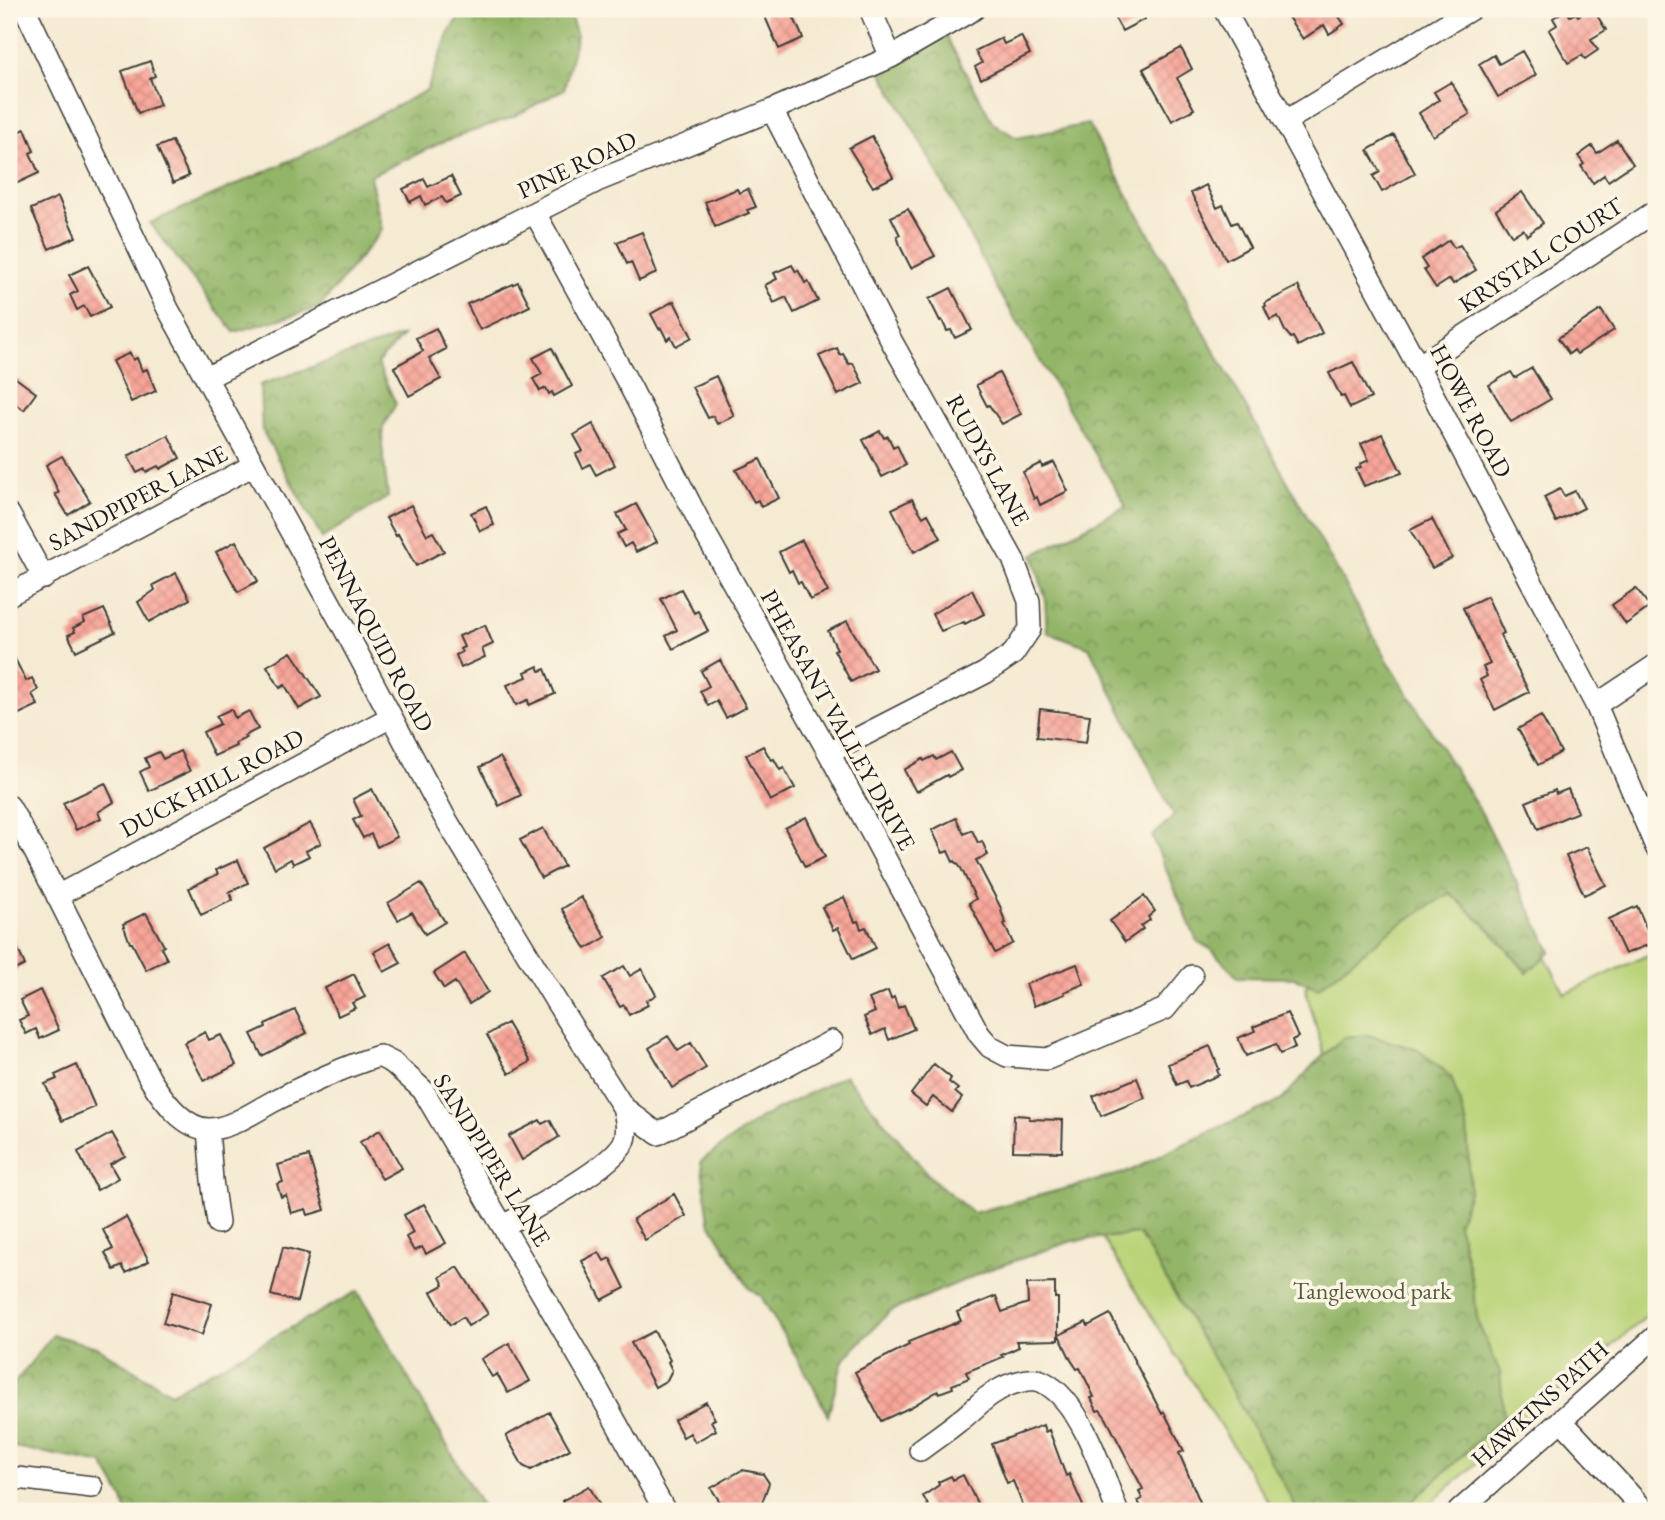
<svg xmlns="http://www.w3.org/2000/svg" width="1665" height="1520" viewBox="0 0 1665 1520" font-family="'EB Garamond',serif">
<style>
.green{fill:#bad378;stroke:#6b784a;stroke-width:2}
.forest{fill:url(#forest-crowns);stroke:#586842;stroke-width:2}
.building{fill:url(#building-cross-hatch)}
.lines{fill:none;stroke-linecap:round;stroke-linejoin:round}
.minor-casing{stroke:#3d3b37;stroke-width:24}
.minor{stroke:#fff;stroke-width:21}
.labels{text-anchor:middle;stroke-width:7;stroke-linejoin:round;paint-order:stroke}
.street-label{font-size:24px;fill:#1c1c1c;stroke:#fcf5e5}
.park-label{font-size:24px;fill:#535c3c;stroke:#fcf5e5}
</style>
<defs>
<pattern id="forest-crowns" width="20" height="18" patternUnits="userSpaceOnUse" patternTransform="scale(1.75)"><rect width="20" height="18" fill="#93b568"/><path d="M2 6a3 3 0 1 1 6 0M12 15a3 3 0 1 1 6 0" fill="none" stroke="#779255"/></pattern>
<pattern id="building-cross-hatch" width="8" height="8" patternUnits="userSpaceOnUse" patternTransform="scale(1.75)"><rect width="8" height="8" fill="#f8a599"/><path d="M0 0l8 8M0 8l8-8" fill="none" stroke="#d48d83"/></pattern>
</defs>
<rect width="100%" height="100%" fill="#fcf5e5"/>
<filter id="ink" filterUnits="userSpaceOnUse"><feTurbulence type="fractalNoise" baseFrequency=".0143" numOctaves="2"/><feDisplacementMap in="SourceGraphic" scale="14" xChannelSelector="R" yChannelSelector="G"/><feConvolveMatrix kernelMatrix="1 2 1 2 8 2 1 2 1" color-interpolation-filters="sRGB"/></filter>
<filter id="wash" filterUnits="userSpaceOnUse"><feTurbulence type="fractalNoise" baseFrequency=".00686" numOctaves="4" result="noise"/><feDisplacementMap in="SourceGraphic" scale="28" xChannelSelector="R" yChannelSelector="G"/><feGaussianBlur stdDeviation="1.57" result="paint"/><feColorMatrix in="noise" values="0 0 0 0 0 0 0 0 0 0 0 0 0 0 0 0 0 1.4 0 .05"/><feComposite in="paint" operator="in"/></filter>
<g filter="url(#wash)">
<rect width="100%" height="100%" fill="#f5ead2"/>
<path class="green" d="M1483,839L1565,994L1656,951V1308L1434,1500L1425,1511H1274L1079,1201L1334,1091L1305,987Z"/>
<path class="forest" d="M464,9H568L577,36L564,89L513,117L445,141L370,176L382,230L319,308L234,332L150,223L309,152L427,90L449,32Z
M946,36L993,123L1017,138L1088,124L1386,658L1482,814L1551,951L1527,973L1493,933L1450,893L1394,928L1318,988L1295,978L1237,977L1212,950L1197,941L1152,837L1174,816L1089,647L1047,632L1045,597L1033,555L1126,506L994,283L937,172L880,70Z
M404,335L377,363L396,404L383,427L382,445L388,497L322,538L262,430L260,385Z
M1368,1035L1418,1050L1451,1076L1467,1125L1470,1189L1458,1224L1472,1281L1478,1323L1500,1372L1504,1417L1402,1511H1298L1233,1392L1139,1234L1072,1241L988,1270L889,1312L843,1360L828,1416L812,1384L761,1296L749,1288L709,1221L701,1161L762,1117L845,1075L930,1177L973,1213L1128,1172L1206,1133L1282,1100L1314,1064L1344,1037Z
M358,1291L485,1511H126L123,1499L103,1464L9,1446V1411L13,1385L53,1335L97,1347L171,1393Z"/>
<g id="blocks">
<path class="building" d="M772,9H790L803,38L779,49L763,12Z
M1110,9H1139L1145,19L1122,31Z
M1301,9H1334L1344,24L1329,34L1324,25L1303,39L1288,17Z
M1590,9H1593L1606,30L1591,39L1598,50L1585,59L1582,55L1568,63L1549,30L1557,25L1553,18L1566,10L1570,16L1576,13L1578,16Z
M1021,36L1030,54L981,79L975,67L982,63L975,51L1001,38L1004,44Z
M1181,48L1192,69L1177,78L1194,109L1172,121L1143,69Z
M1522,51L1536,75L1498,97L1479,64L1494,55L1499,64Z
M150,61L155,76L150,78L160,105L138,113L122,71Z
M1451,82L1470,114L1433,136L1419,113L1439,100L1434,92Z
M9,108L19,132L25,129L34,151L30,153L39,173L9,187Z
M1394,135L1415,173L1382,192L1373,176L1380,172L1368,150Z
M872,136L893,177L873,187L849,148Z
M1617,140L1633,164L1608,181L1604,175L1593,183L1581,166L1584,164L1578,156L1592,146L1597,153Z
M172,141L189,176L173,183L157,147Z
M451,176L461,196L446,203L442,197L425,205L421,196L410,202L403,189L424,179L428,187Z
M1206,185L1217,208L1223,205L1232,224L1237,222L1250,247L1226,260L1191,193Z
M737,189L739,193L748,189L756,207L747,210L749,213L715,227L705,202Z
M1522,192L1543,223L1527,235L1523,229L1512,236L1496,210Z
M58,197L76,237L49,249L31,209Z
M908,209L935,256L911,268L901,248L897,236L900,235L891,217Z
M642,232L657,273L639,281L631,262L627,264L617,242Z
M1449,240L1454,248L1460,245L1476,270L1453,284L1450,279L1436,288L1424,270L1427,268L1421,259Z
M792,265L796,272L798,270L805,283L808,281L818,301L794,313L786,297L774,303L765,285L777,279L774,273Z
M88,266L110,307L90,317L84,306L77,310L70,295L78,291L69,275Z
M518,282L530,306L480,330L467,304Z
M1298,286L1322,333L1298,346L1293,337L1291,338L1285,331L1278,316L1270,320L1264,307L1266,306L1265,303Z
M951,288L972,330L955,338L951,330L947,331L942,320L940,321L929,299Z
M674,301L692,337L676,346L671,337L667,340L661,328L659,329L651,314Z
M1601,310L1614,330L1577,354L1574,350L1569,354L1558,338Z
M436,328L446,349L429,358L441,379L409,396L394,367L423,351L416,338Z
M552,348L572,386L554,396L552,392L549,394L546,388L540,391L533,379L542,374L533,358Z
M837,348L840,355L843,354L849,364L853,363L863,383L838,395L819,356Z
M130,353L133,360L137,358L142,371L147,369L156,391L131,402L112,361Z
M1353,362L1371,398L1350,408L1344,396L1341,397L1329,373Z
M1532,368L1551,399L1511,422L1489,385L1511,372L1515,378Z
M9,373L36,393L24,410L9,400Z
M999,373L1021,414L1002,424L989,405L987,406L976,385Z
M716,376L734,416L717,424L713,416L708,418L692,387Z
M593,424L615,465L596,475L590,464L583,468L576,454L583,451L574,435Z
M880,431L884,438L888,436L893,447L897,445L906,465L882,477L863,440Z
M1382,434L1402,473L1364,486L1356,469L1361,467L1360,464L1369,460L1361,444Z
M168,435L180,458L160,469L158,466L146,472L145,469L137,473L128,456Z
M62,456L90,501L68,515L55,494L59,493L46,465Z
M760,459L779,498L761,507L758,500L754,502L736,470Z
M1054,462L1068,491L1040,505L1037,497L1034,499L1023,472L1041,463L1042,467Z
M1560,489L1564,496L1575,491L1584,508L1556,522L1544,497Z
M912,499L923,517L928,514L941,538L914,552L892,509Z
M636,504L657,542L636,552L631,543L624,547L617,534L626,530L617,514Z
M411,505L427,535L433,532L444,551L416,566L398,534L396,536L386,518Z
M486,506L494,525L480,531L471,513Z
M1432,519L1452,558L1432,568L1410,530Z
M802,540L828,592L810,600L801,582L798,583L792,570L789,572L779,552Z
M236,541L258,581L238,592L216,552Z
M176,573L190,599L149,622L138,602L155,590L153,585Z
M1636,588L1650,607L1626,624L1612,605Z
M681,589L694,613L698,611L708,631L673,649L666,636L677,630L661,599Z
M972,590L984,614L965,624L964,622L941,631L932,614Z
M1487,596L1504,633L1500,635L1529,692L1495,710L1480,680L1487,676L1483,667L1490,664L1463,608Z
M104,609L115,632L76,651L68,635L75,632L73,628L85,622L83,618Z
M847,621L875,669L851,682L834,650L837,649L828,631Z
M485,625L493,644L482,649L485,657L461,668L456,655L462,652L460,649L464,647L459,636Z
M9,647L26,681L32,678L38,690L32,694L38,705L17,715L9,699Z
M291,652L321,697L299,709L285,685L280,688L267,666Z
M720,660L746,707L726,718L717,701L708,706L700,691L709,686L701,671Z
M538,666L540,671L545,669L555,694L529,705L528,700L516,705L507,685L527,677L525,672Z
M231,709L235,718L249,711L258,729L244,736L246,738L235,743L236,746L214,756L203,732L220,724L216,716Z
M1040,709L1090,715L1086,743L1037,737Z
M1541,716L1561,752L1538,765L1518,729Z
M763,746L771,760L774,759L780,770L784,768L795,788L770,801L746,755Z
M180,751L190,771L149,791L140,772L149,767L145,758L159,752L163,759Z
M951,752L961,770L948,777L947,775L916,792L904,770L923,759L924,761L934,756L936,760Z
M500,757L521,795L499,806L480,767Z
M105,783L114,802L98,812L101,818L76,830L63,803Z
M372,789L397,837L377,847L371,834L363,838L353,820L361,816L353,799Z
M1568,789L1578,812L1538,829L1526,802L1555,790L1556,794Z
M806,817L825,857L805,867L785,828Z
M956,818L964,834L972,830L978,843L982,841L988,855L976,860L1002,910L1001,911L1006,923L1004,924L1013,943L995,953L969,903L976,899L961,868L955,861L953,862L948,851L943,853L932,830Z
M310,823L321,843L306,851L309,856L293,864L291,859L275,868L264,848Z
M543,828L564,866L541,878L520,840Z
M1587,847L1606,885L1584,895L1566,856Z
M238,860L248,883L229,892L233,900L201,915L189,888L218,874L216,870Z
M421,883L445,922L425,934L412,912L398,920L388,903Z
M1144,896L1155,911L1148,917L1150,920L1141,926L1143,929L1125,942L1110,921Z
M581,897L606,937L586,949L562,909Z
M844,897L855,922L858,921L861,929L866,927L876,948L853,959L838,928L833,930L822,907Z
M1637,906L1653,943L1625,954L1609,919Z
M146,913L164,946L161,948L167,959L146,970L132,943H130L123,924Z
M9,929L25,965L9,973Z
M390,943L401,963L384,972L374,952Z
M465,953L488,992L469,1004L455,982L444,989L434,973Z
M1077,964L1084,984L1064,992L1065,994L1034,1006L1026,984Z
M624,966L630,976L642,969L656,995L646,1001L648,1005L629,1015L624,1005L620,1007L603,978Z
M354,974L365,997L352,1003L355,1008L338,1016L325,988Z
M40,990L59,1030L40,1039L36,1029L26,1034L19,1020L28,1016L20,1000Z
M888,991L891,999L894,997L898,1008L904,1005L914,1029L889,1040L885,1029L872,1035L864,1017L875,1012L869,999Z
M295,1010L307,1033L262,1056L251,1034L266,1027L265,1024Z
M1287,1013L1298,1037L1292,1040L1295,1048L1280,1054L1276,1044L1246,1056L1238,1038L1255,1031L1253,1027Z
M507,1023L530,1062L509,1074L487,1035Z
M205,1032L209,1040L221,1035L236,1065L204,1081L184,1043Z
M668,1036L678,1051L691,1043L706,1068L672,1088L649,1048Z
M1210,1046L1219,1069L1217,1070L1219,1075L1189,1088L1186,1081L1177,1085L1168,1064Z
M934,1064L951,1078L949,1082L958,1089L955,1092L962,1098L952,1112L933,1097L926,1106L911,1094Z
M77,1065L95,1107L62,1121L45,1084L57,1079L55,1075Z
M1137,1078L1145,1098L1101,1116L1093,1096Z
M1014,1115L1029,1116V1119L1063,1120L1062,1152L1013,1151Z
M540,1120L542,1124L550,1120L559,1137L522,1160L509,1136Z
M380,1130L402,1168L382,1179L360,1142Z
M112,1133L125,1156L110,1164L118,1178L97,1190L78,1152Z
M309,1156L325,1210L308,1215L306,1209L291,1213L286,1195L281,1197L277,1184L283,1182L278,1165Z
M674,1194L686,1216L645,1240L633,1219Z
M424,1204L446,1243L426,1254L422,1247L414,1251L406,1237L413,1233L404,1215Z
M126,1217L149,1261L126,1273L122,1266L114,1270L105,1253L113,1249L103,1230Z
M283,1247L309,1254L297,1302L271,1295Z
M599,1252L604,1261L610,1258L625,1288L602,1300L582,1261Z
M458,1267L488,1314L468,1326L463,1317L450,1325L431,1292L444,1285L440,1277Z
M1055,1283V1298H1058V1340L1016,1341L1019,1347L1001,1355L1003,1357L966,1372L969,1378L952,1385L953,1388L939,1393L938,1391L911,1407L881,1421L855,1372L909,1345L908,1342L961,1321L957,1312L996,1296L1002,1312L1028,1303L1027,1284Z
M173,1292L212,1304L202,1335L163,1323Z
M1110,1314L1162,1414L1164,1412L1184,1451L1179,1453L1204,1511H1143L1138,1501L1142,1499L1139,1491L1143,1489L1106,1418L1100,1410L1097,1411L1091,1398L1094,1397L1088,1384L1080,1368L1077,1369L1071,1360L1059,1335L1086,1322L1088,1326Z
M654,1331L670,1360L668,1362L672,1370L667,1380L655,1387L631,1343Z
M509,1343L530,1381L508,1393L497,1374L492,1377L481,1359Z
M706,1402L715,1419L711,1421L716,1430L695,1442L690,1433L683,1437L674,1420Z
M549,1412L570,1449L531,1470L523,1466L506,1436Z
M1043,1425L1045,1432L1049,1430L1066,1476L1069,1474L1084,1508L1074,1511H1025L1013,1481L1007,1483L992,1444Z
M742,1470L763,1474L769,1483L759,1511H704L720,1502L711,1488Z
M963,1475L981,1511H931L923,1496L939,1485L938,1482L951,1476L953,1480Z
M589,1486L603,1511H567L562,1501Z"/>
</g>
</g>
<g filter="url(#ink)">
<use href="#blocks" fill-opacity="0" stroke="#3d3b37" stroke-width="2"/>
<g class="lines">
<defs>
<path id="minor" d="M25,9L168,309L350,639L444,816L557,1003L623,1107C626,1118 629,1134 623,1144C605,1172 534,1207 504,1226
M870,9L891,57
M1224,9L1418,366L1596,705L1656,847
M772,110L892,342L1013,559L1029,601L1030,629L1013,654L985,673L829,753
M1286,121L1471,9
M535,213L631,388L705,533L829,753L979,1034L990,1047L1007,1056L1047,1059L1165,1009L1192,976
M1418,366L1656,211
M206,378L597,181L772,110L891,57L974,9
M9,514L44,578
M9,595L254,465
M1596,705L1656,665
M9,806L35,852L150,1079C162,1098 184,1130 210,1129C232,1128 255,1111 274,1101C308,1084 343,1067 379,1056L393,1063L423,1090L592,1379L665,1511
M57,896L391,717
M623,1107L658,1134L832,1041
M208,1129L212,1180L218,1223
M1561,1420L1645,1511
M920,1450C933,1440 947,1431 959,1421C972,1412 983,1398 997,1391C1008,1384 1031,1376 1043,1382C1081,1401 1103,1473 1117,1511
M9,1477L92,1487
M1459,1511L1656,1336"/>
</defs>
<use href="#minor" class="minor-casing"/>
<use href="#minor" class="minor"/>
</g>
</g>
<g class="labels">
<g class="street-label">
<text transform="translate(577 165) rotate(-25)" y="8">PINE ROAD</text>
<text transform="translate(1541 255) rotate(-33)" y="8">KRYSTAL COURT</text>
<text transform="translate(1471 411) rotate(62)" y="8">HOWE ROAD</text>
<text transform="translate(988 460) rotate(61)" y="8">RUDYS LANE</text>
<text transform="translate(138 498) rotate(-28)" y="8">SANDPIPER LANE</text>
<text transform="translate(376 634) rotate(62)" y="8">PENNAQUID ROAD</text>
<text transform="translate(838 720) rotate(61)" y="8">PHEASANT VALLEY DRIVE</text>
<text transform="translate(212 783) rotate(-28)" y="8">DUCK HILL ROAD</text>
<text transform="translate(492 1160) rotate(58)" y="8">SANDPIPER LANE</text>
<text transform="translate(1540 1404) rotate(-42)" y="8">HAWKINS PATH</text>
</g>
<g class="park-label">
<text x="1372" y="1299">Tanglewood park</text>
</g>
</g>
<rect width="1665" height="1520" fill="none" stroke="#fcf5e5" stroke-width="35"/>
</svg>
